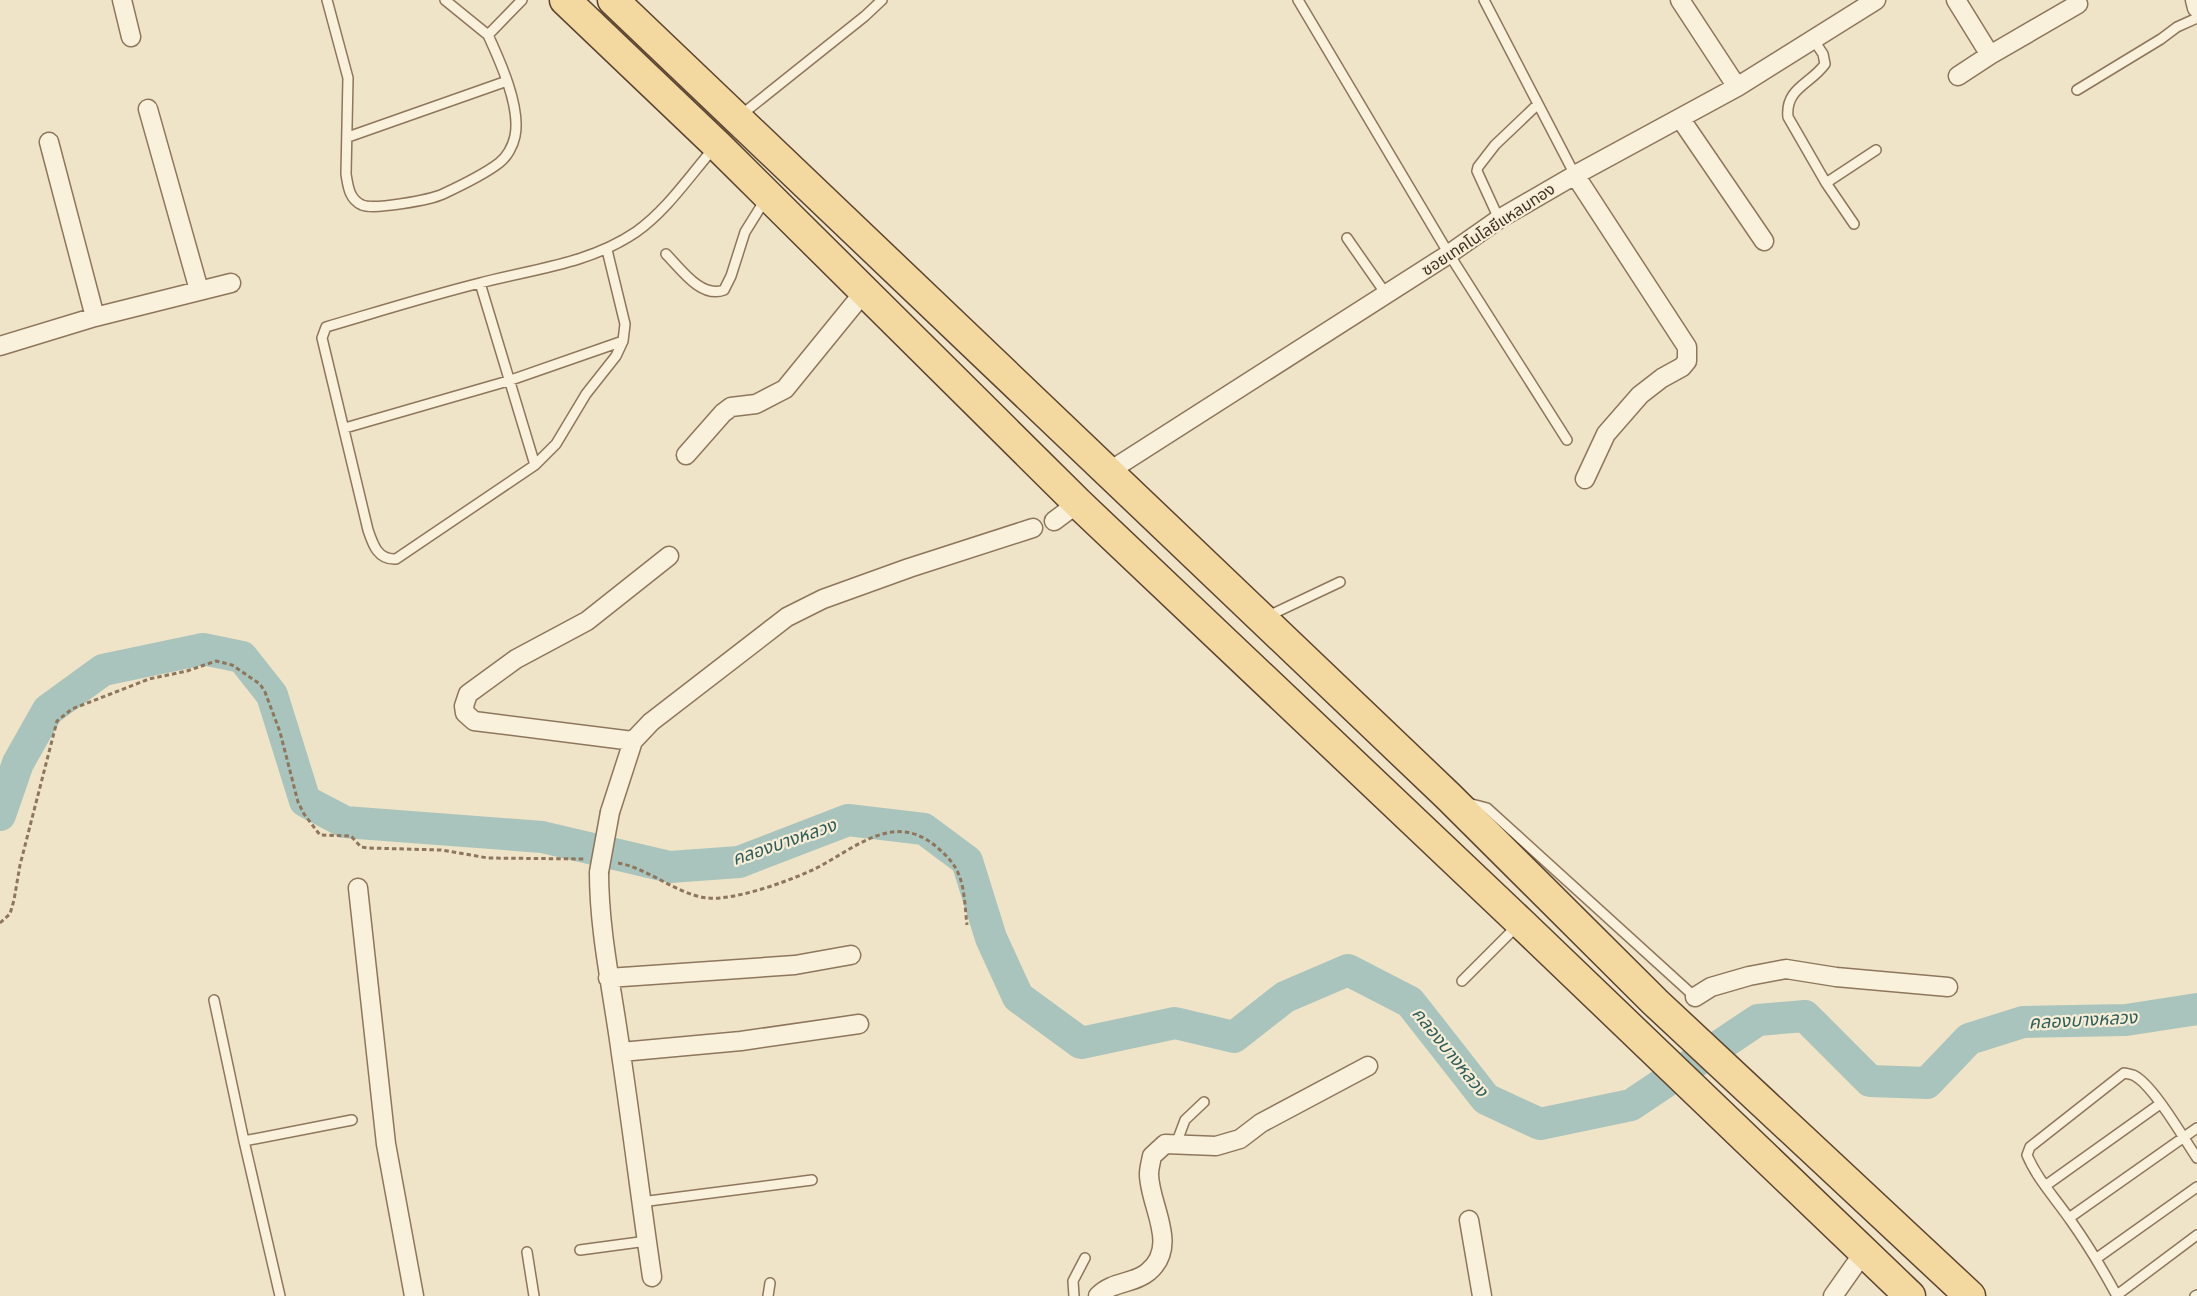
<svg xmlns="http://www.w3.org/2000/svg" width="2197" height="1296" viewBox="0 0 2197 1296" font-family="'IBM Plex Serif','Noto Sans Thai',serif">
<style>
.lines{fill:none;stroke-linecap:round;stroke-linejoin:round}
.river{stroke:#a9c4bc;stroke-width:32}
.service-casing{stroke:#8d765c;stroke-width:12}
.minor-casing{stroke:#8d765c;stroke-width:21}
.primary-casing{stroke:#5b4430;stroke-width:33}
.path{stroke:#8d765c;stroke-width:3;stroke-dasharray:4.5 3;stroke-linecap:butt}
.service{stroke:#faf1dc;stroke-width:9}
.minor{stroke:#faf1dc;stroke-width:18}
.primary{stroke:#f3d9a0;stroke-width:30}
.minor-bridge-casing{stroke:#8d765c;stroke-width:21;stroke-linecap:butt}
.minor-bridge{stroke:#faf1dc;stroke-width:18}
.labels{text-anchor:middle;stroke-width:4.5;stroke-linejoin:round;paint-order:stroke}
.street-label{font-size:16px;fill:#3d2e20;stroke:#f7eed8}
.water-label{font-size:18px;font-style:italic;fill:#2f5d5a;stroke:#f7eed8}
</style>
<rect width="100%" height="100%" fill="#f0e4c8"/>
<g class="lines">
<path class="river" d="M0,815L18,763L48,710L103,670L203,649L242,657L272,695L305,801L345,822L542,837L670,867L739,862L848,820L924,829L967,861L991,938L1018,997L1081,1043L1175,1023L1234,1037L1285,997L1348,970L1410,1002L1486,1099L1540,1124L1631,1105L1758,1020L1805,1016L1870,1081L1927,1083L1969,1039L2023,1022L2126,1020L2197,1009"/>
<defs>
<path id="service" d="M327,0L348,78L346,174C348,186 349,199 362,205C374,210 430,200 443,194C458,187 486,173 499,163C507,157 513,146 515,136C521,107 500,61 488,35L522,0
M445,0L488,35
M1298,0L1449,254L1567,440
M1484,0L1575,175
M1813,39L1823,54L1825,64C1811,84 1785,88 1788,117L1826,183L1854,224
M2077,90L2161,39L2177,27L2197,18
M741,115L865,16L882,0
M348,137L507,81
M1826,183L1876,150
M1499,219L1477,171L1478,167L1495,145L1538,104
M1347,238L1386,294
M666,254C680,268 701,299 724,290L731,276L745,232L765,200
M480,283L535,465
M623,341L616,356L586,394L556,444L535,465L396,559C378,560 373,545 368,530L322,338L326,327C377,312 428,296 480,283C533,269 589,264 636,232C666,211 689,177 713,149
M345,428L508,381L623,341L625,324L607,250
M1266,617L1340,582
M1468,803L1487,808L1695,997
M1462,981L1517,926
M214,1000L244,1141L280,1296
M244,1141L352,1120
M1176,1144L1185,1120L1204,1102
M2045,1186L2160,1104
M641,1202L812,1180
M2069,1218L2197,1128
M580,1250L647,1241
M527,1252L534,1296
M2097,1258L2197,1187
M2117,1295L2197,1235
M768,1296L770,1283
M1074,1296L1073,1281L1085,1258
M2117,1296C2103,1270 2088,1245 2071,1221C2056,1199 2037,1179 2027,1155L2030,1147L2124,1073C2125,1073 2133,1075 2133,1075C2152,1083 2184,1139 2197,1158
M2195,1296L2197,1295"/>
<path id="minor" d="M122,0L131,37
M1680,0L1737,87
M1956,0L1990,55
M2195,0L2197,8
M1958,76L1990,55L2078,4
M148,109L199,290
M1680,118L1764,241
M49,142L95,317
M1575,175L1687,347V361L1682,367L1662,378L1640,395L1606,434L1585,479
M0,346L95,317L231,283
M686,455L723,413L731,407L756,404L785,389L864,292
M1108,472L1449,254L1499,219L1575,175L1737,87L1876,0
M1054,521L1078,503
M633,741L474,721L465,713L464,706L468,694L516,659L587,621L669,556
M610,812L633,741L651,722L787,617L823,599L909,568L1033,528
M599,872C599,933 613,993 621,1054C632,1128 641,1202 652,1277
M358,888L386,1144L414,1296
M608,978L795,965L851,955
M1695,997L1711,987L1749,976L1786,969L1836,977L1948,987
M621,1052L741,1041L859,1024
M1469,1220L1482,1296
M1098,1296C1112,1281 1134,1284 1148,1272C1180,1246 1149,1205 1149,1174C1149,1168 1151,1162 1152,1156L1165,1144L1216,1146L1240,1139L1261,1123L1368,1066
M1833,1296L1864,1252"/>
<path id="primary" d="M565,0L717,145L1078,503L1521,923L1910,1296
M613,0L1448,796L1655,1002L1970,1296"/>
</defs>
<use href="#service" class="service-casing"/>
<use href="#minor" class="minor-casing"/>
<use href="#primary" class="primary-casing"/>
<path class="path" d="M618,863C653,869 684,902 720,898C748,895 783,883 808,872C848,855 889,810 933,844C943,852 954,862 959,875C965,890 965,909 967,925
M0,923L10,914L14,900L20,865L57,721L72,709L149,679L187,671L216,661L232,665L260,684L265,692L280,732L298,802L304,814L320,835L351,836L361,847L369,848L441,850L488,858L584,859"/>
<use href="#service" class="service"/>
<use href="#minor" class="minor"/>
<use href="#primary" class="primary"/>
<defs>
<path id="minor-bridge" d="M599,872L610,812"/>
</defs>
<use href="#minor-bridge" class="minor-bridge-casing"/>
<use href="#minor-bridge" class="minor-bridge"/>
</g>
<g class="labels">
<g class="street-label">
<text transform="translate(1488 229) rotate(-33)" y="6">ซอยเทคโนโลยีแหลมทอง</text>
</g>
<g class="water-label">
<text transform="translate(784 842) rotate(-19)" y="6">คลองบางหลวง</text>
<text transform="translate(2083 1020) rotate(-3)" y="6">คลองบางหลวง</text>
<text transform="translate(1450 1052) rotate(51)" y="6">คลองบางหลวง</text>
</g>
</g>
</svg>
